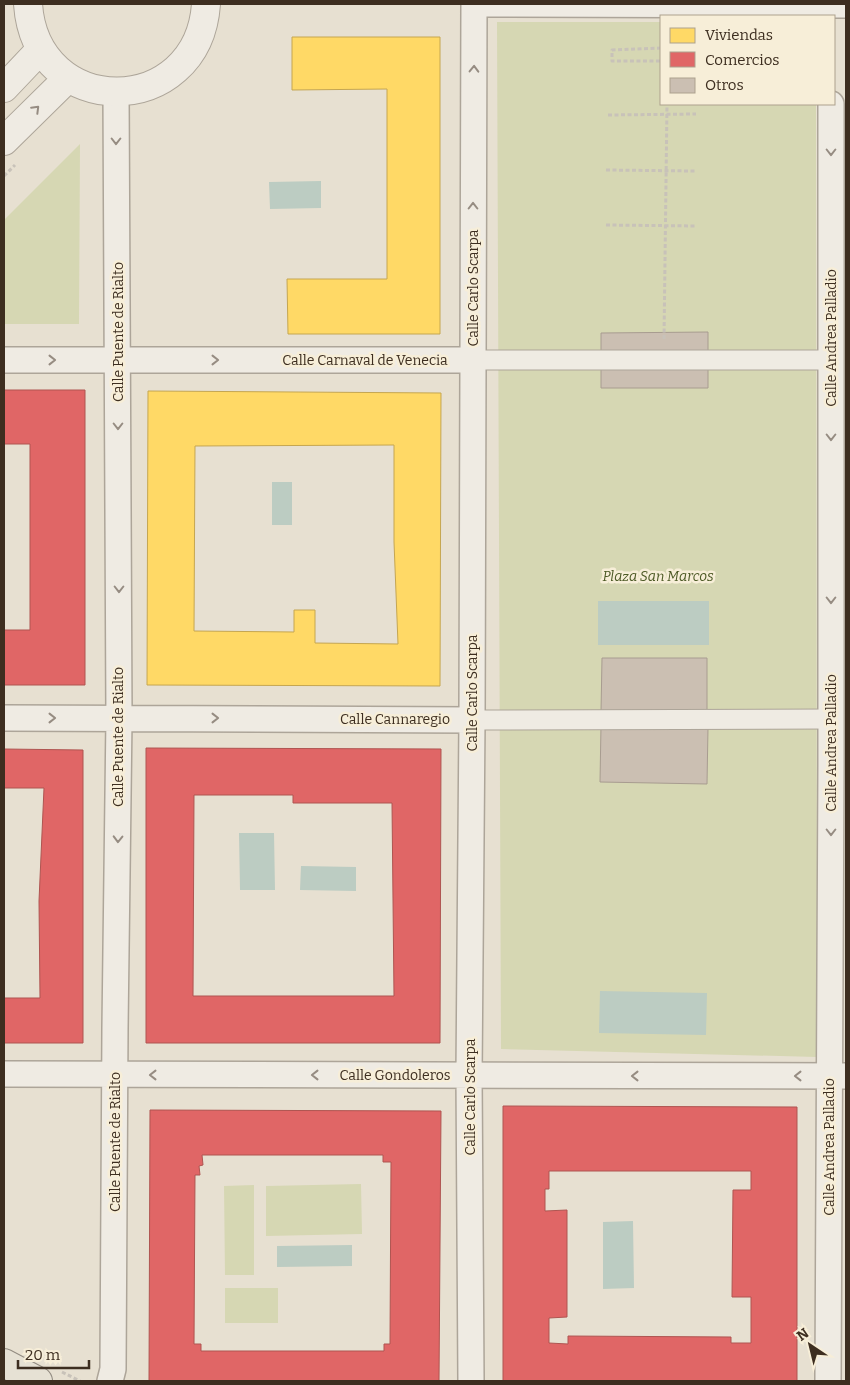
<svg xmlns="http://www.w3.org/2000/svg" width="850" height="1385" viewBox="0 0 850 1385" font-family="Bitter,serif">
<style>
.green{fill:#d6d7b3}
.water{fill:#bcccc2}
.homes{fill:#ffd966;stroke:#c5a651;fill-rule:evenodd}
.shops{fill:#e06666;stroke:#af5551;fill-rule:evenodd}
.building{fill:#cbbfb2;stroke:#a89c90}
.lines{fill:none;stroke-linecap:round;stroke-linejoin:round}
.pedestrian-casing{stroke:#ada599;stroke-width:21}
.minor-casing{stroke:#ada599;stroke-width:28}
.tertiary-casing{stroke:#ada599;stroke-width:30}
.primary-casing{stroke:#928b80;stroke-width:30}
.path{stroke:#c8c2b9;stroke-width:3;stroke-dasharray:4 2.5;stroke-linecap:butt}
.pedestrian{stroke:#efebe3;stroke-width:19}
.minor{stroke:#efebe3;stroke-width:25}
.tertiary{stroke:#efebe3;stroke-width:28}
.primary{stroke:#e6e1d4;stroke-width:28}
.oneway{stroke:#968c82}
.labels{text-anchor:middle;stroke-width:5;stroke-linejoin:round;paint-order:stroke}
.street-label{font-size:14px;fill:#3d2e20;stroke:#f7eed8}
.park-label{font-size:14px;font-style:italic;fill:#4d5a26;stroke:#f7eed8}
</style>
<rect width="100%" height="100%" fill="#e7e0d1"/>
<path class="green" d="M497,22H661V104H816L817,1057L501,1049Z
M80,144L79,324H4V220Z
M361,1184L362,1234L266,1236V1186Z
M254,1185V1275H225L224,1186Z
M225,1288H278V1323H225Z"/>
<path class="water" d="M321,181V208L270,209L269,182Z
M272,482H292V525H272Z
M598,601H709V645H598Z
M239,833H274L275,890H240Z
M301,866L356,867V891L300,890Z
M600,991L707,993L706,1035L599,1033Z
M633,1221L634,1288L603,1289V1222Z
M352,1245V1266L277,1267V1246Z"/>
<path class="homes" d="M292,37H440V334H288L287,279H387V89L292,90Z
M148,391L441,393L440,686L147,685ZM394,445V542L398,644L315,643V610H294V632L194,631L195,446Z"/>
<path class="shops" d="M4,390H85V685H4V630H30V444H4Z
M146,748L441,749L440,1043H146ZM194,795H293V803H392L394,996H193Z
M4,749L83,750V1043H4V998H40L39,901L44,788H4Z
M503,1106L797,1107V1381H503ZM549,1171H751V1190H733L732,1297H751V1343H731V1337L568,1336V1344L549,1343V1318L567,1317V1210L545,1211V1189H549Z
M150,1110L441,1111L439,1381H149ZM202,1155H383V1162H391L390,1344H384V1351H201V1344H194L195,1175H200L199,1166L203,1165Z"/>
<path class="building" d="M708,332V388H601V333Z
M602,658H707V712H601Z
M601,726L708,728L707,784L600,782Z"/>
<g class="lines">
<defs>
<path id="pedestrian" d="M473,360H831
M472,720L831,719"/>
<path id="minor" d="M485,4L846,5
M4,360H473
M4,718L472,720
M4,1074L846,1076
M110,1381L113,1369L115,1028L119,718L116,92
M471,1381L469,1075L472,720L474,4
M828,1381L831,765V104"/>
<path id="tertiary" d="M28,4C36,121 198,120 206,4
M4,88L41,49
M4,141L68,78"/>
<path id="primary" d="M4,1363L38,1381"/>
</defs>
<use href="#pedestrian" class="pedestrian-casing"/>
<use href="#minor" class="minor-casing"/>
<use href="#tertiary" class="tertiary-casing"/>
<use href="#primary" class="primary-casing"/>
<path class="path" d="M661,48L612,50V61H661
M608,115L696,114
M606,170L695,171
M4,176L15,165
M606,225L696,226
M664,339L667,104
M62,1372L80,1381"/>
<use href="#pedestrian" class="pedestrian"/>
<use href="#minor" class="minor"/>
<use href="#tertiary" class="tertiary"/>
<use href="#primary" class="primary"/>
</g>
<defs><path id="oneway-chevron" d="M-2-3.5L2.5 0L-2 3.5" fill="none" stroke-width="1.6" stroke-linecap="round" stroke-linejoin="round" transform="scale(1.25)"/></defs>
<g class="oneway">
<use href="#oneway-chevron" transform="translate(474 69) rotate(-89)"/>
<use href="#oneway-chevron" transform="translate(36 109) rotate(-45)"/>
<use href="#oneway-chevron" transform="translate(116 141) rotate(90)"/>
<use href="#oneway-chevron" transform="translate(831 152) rotate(90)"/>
<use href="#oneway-chevron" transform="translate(473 206) rotate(-90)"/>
<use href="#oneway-chevron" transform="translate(52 360)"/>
<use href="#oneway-chevron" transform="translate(215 360)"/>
<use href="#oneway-chevron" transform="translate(118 426) rotate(90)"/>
<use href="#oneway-chevron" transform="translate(831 437) rotate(90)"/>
<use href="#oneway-chevron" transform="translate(119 589) rotate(90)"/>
<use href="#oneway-chevron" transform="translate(831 600) rotate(90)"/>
<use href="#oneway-chevron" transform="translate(52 718)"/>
<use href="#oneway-chevron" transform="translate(215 718)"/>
<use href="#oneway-chevron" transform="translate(831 832) rotate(90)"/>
<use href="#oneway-chevron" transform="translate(118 839) rotate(91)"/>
<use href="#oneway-chevron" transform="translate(153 1075) rotate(-180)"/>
<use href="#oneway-chevron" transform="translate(315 1075) rotate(-180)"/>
<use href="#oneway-chevron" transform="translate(635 1076) rotate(-180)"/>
<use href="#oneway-chevron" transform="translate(798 1076) rotate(-180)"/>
</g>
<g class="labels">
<g class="street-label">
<text transform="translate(473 288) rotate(-90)" y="5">Calle Carlo Scarpa</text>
<text transform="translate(118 332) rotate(-90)" y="5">Calle Puente de Rialto</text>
<text transform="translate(831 338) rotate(-90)" y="5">Calle Andrea Palladio</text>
<text x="365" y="365">Calle Carnaval de Venecia</text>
<text transform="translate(472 693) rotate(-90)" y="5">Calle Carlo Scarpa</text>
<text x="395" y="724">Calle Cannaregio</text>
<text transform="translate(118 737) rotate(-90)" y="5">Calle Puente de Rialto</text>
<text transform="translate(831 743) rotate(-90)" y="5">Calle Andrea Palladio</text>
<text x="395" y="1080">Calle Gondoleros</text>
<text transform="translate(470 1097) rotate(-90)" y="5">Calle Carlo Scarpa</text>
<text transform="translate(115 1142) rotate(-90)" y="5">Calle Puente de Rialto</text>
<text transform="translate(829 1147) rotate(-90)" y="5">Calle Andrea Palladio</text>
</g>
<g class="park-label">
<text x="658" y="581">Plaza San Marcos</text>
</g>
</g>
<rect width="850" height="1385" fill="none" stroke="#3d2e20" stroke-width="10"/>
<rect x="660" y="15" width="175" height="90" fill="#f7eed8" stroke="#ada18e"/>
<rect x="670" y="28" width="25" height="15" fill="#ffd966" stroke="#ada18e"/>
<text x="705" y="40" font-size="15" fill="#3d2e20">Viviendas</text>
<rect x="670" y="52" width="25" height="15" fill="#e06666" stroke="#ada18e"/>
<text x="705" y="65" font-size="15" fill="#3d2e20">Comercios</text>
<rect x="670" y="78" width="25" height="15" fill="#cbbfb2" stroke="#ada18e"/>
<text x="705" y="90" font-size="15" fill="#3d2e20">Otros</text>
<g transform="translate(810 1345) rotate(325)" stroke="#f7eed8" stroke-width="4" paint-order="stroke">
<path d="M0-4L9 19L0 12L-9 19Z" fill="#3d2e20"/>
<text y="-8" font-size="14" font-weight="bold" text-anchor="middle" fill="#3d2e20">N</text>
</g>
<path d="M18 1360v8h71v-8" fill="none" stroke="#3d2e20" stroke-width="2.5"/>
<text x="25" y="1360" font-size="15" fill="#3d2e20" stroke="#f7eed8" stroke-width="4" paint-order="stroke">20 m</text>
</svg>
